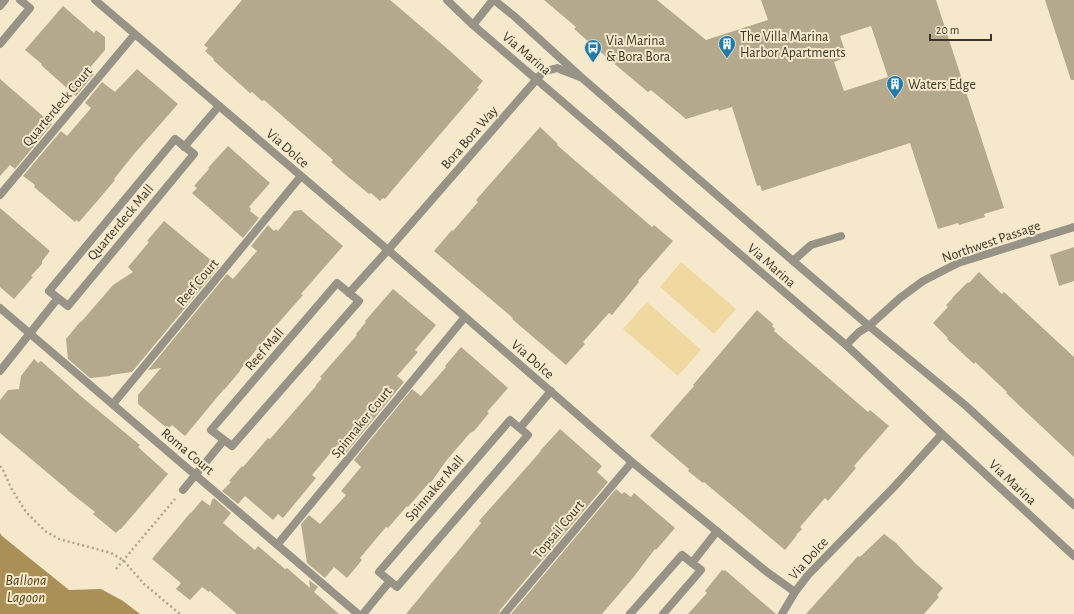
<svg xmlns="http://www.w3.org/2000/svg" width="1074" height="614" viewBox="0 0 1074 614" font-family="'Alegreya Sans',sans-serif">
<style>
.green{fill:#f0d8a1}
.water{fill:#aa9056}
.building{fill:#b5a98d;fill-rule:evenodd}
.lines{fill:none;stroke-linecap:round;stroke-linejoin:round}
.path{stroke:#ada38d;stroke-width:2.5;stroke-dasharray:2 3;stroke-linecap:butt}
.service{stroke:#989387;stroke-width:8}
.pedestrian{stroke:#989387;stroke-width:8}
.minor{stroke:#989387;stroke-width:8}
.tertiary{stroke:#989387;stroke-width:8}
.labels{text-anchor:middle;stroke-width:4;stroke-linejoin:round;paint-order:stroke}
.poi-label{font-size:14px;fill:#3b362a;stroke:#f5e8cb;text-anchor:start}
.street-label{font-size:14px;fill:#3b362a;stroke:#f5e8cb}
.water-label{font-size:15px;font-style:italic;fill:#523f10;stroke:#f5e8cb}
</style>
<rect width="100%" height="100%" fill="#f5e8cb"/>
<path class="green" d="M681,262L736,309L714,334L660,287Z
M647,302L701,350L678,376L623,329Z"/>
<path class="water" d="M0,533L2,536L69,590L101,589L123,601L140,614H0Z"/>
<path class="building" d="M242,0H390L450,51L483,81L477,88L479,89L400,181L385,199L383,198L380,201L371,193L369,194L346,175L331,162L333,160L264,100L262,101L252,92L250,93L213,60L214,59L205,51L208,48L204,45Z
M544,0H657L706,40L768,20L761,0H936L1004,208L984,214L985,217L959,225L958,223L938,229L910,143L762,191L760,185L757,186L732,107L719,111L718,109L686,119L651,90L648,92L611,61L574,29L576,27ZM871,26L888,77L844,91L834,62L847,57L840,36Z
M1045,0H1074V80H1071Z
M63,6L94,33L96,30L105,37V50L88,70L94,74L76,96L41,65L42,64L25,50Z
M137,69L178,104L134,154L114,179L115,180L99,199L79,222L76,220L75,222L34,187L35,185L23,176L61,131L67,136L91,108L85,103L102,82L115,92Z
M0,79L52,124L15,169L10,165L0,176Z
M540,127L558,144L557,145L652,227L654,225L673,241L638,281L639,282L612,315L609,313L583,342L585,344L566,365L512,319L513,318L434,251L452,230L453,231L478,202L476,200Z
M228,146L270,183L249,207L251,209L250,211L259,218L243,238L192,193L197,188L194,186L209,169L208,168Z
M0,208L50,251L42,261V264L31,276L33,277L14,299L0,287Z
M301,210L343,246L301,294L303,295L273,329L240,370V371L224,390V389L185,436L172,425L168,429L138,404V395L161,368L148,370L227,274L233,279L257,251L251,246L268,225L274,231L276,229L278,231L294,211Z
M164,221L219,267L132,372L111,375L110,376L90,378L68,359L66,339L80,322L82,321L113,285L133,272L128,267L149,242L147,241Z
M1074,247V281L1059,286L1050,255Z
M979,272L1002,294L1004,292L1074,357V457L1006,393L1007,392L975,362L974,364L947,339L948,338L933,323L948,307L946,305L953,298H952L968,282L969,283Z
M393,289L436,325L415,350L418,352L397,376L404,382L346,453L337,445L312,475L316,478L283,518L278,514L273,520L245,496L238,504L222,491L231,482L229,481L242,466L243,467L268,438L270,439L316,386V385L322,378L320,377L357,335L356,334L366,322L365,321Z
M757,310L773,324L772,326L775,329L774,331L868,412L870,410L889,426L854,466L856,468L828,501L825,498L800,527L802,529L796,535H797L785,550L704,482L703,483L688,471L689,469L650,436L694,386L693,385Z
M461,347L508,388L487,412L489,413L474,431L470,433L446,461L432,481L429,483L408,507L407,506L388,528L386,527L360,558L362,560L347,578L334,567L325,578L307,563L301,524L309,515L320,524L346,495L341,491L361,467L354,460L412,389L421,396L446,367L445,366Z
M34,359L38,363L41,361L83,398L140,445L138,447L168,474L121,529H120L116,533L93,514L95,512L67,490H68L0,433V400L8,390L19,389L21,376Z
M560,429L602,466L597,472L608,482L500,610L499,614H406L481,523L479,521L541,451H540Z
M616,489L622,494L624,492L631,497L634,493L675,528L656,550L655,549L632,579L602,614H511Z
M214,498L231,513L223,523L255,550L258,546L285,569L287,568L310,588L309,580L318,587L314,592L339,614H237L210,591L209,592L202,587L190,600L176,589L181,583L152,559L191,512V513L202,500L210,506L212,500Z
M884,534L896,543L915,563L943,588L937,595L939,597L924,614H806L858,556L860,557Z
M722,570L724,571L725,570L776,614H688L707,593L705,591Z"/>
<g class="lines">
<path class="path" d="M0,466L3,470L11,488L26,512L45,531L59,539L111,553L123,560L144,584L180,614
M116,569L175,499"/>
<path class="service" d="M793,261L811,245L841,236"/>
<path class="pedestrian" d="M0,6L5,0
M0,44L30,8L20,0
M175,139L194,154L68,306L49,291Z
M184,147L219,106
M337,283L359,301L232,446L211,430Z
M349,293L388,250
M0,371L58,298
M510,420L528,435L397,587L379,572Z
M520,428L551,391
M183,490L224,440
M692,563L717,531
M363,614L390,581
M630,614L682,555L701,570L663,614"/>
<path class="minor" d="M95,0L388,250L632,462L767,572L795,592L808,575L894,487L942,434
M473,25L493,0
M0,195L135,34
M388,250L543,72L557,68L580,77
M0,308L358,614
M846,345L859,332L869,326L900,298L923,281L958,263L1074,227
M113,404L301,176
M277,545L465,317
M504,614L632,462
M782,614L795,592"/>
<path class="tertiary" d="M447,0L473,25L846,345L1074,556
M494,0L514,16L581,77L793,261L869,326L965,405L1074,505"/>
</g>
<defs>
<symbol id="building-pin" viewBox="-11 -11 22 30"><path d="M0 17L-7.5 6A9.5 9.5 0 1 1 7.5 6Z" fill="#217baa" stroke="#f5e8cb"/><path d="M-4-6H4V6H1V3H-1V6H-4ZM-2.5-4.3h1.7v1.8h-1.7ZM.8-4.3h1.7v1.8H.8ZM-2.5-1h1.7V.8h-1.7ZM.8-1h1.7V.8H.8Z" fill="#fff"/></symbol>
<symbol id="bus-pin" viewBox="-11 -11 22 30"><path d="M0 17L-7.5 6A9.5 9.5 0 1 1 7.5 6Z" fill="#217baa" stroke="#f5e8cb"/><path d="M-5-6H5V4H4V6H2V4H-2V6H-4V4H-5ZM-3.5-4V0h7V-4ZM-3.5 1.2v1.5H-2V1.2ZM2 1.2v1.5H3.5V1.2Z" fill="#fff"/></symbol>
</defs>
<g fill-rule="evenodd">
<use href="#building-pin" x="717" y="34" width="20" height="27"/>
<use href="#bus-pin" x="583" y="38" width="20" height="27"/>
<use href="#building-pin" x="885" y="74" width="20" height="27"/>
</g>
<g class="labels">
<g class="poi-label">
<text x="740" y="41">The Villa Marina<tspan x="740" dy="16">Harbor Apartments</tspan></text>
<text x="606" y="45">Via Marina<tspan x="606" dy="16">&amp; Bora Bora</tspan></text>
<text x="908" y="89">Waters Edge</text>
</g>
<g class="street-label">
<text transform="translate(527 53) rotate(40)" y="5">Via Marina</text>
<text transform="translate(57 106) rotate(-50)" y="5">Quarterdeck Court</text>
<text transform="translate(469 137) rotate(-49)" y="5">Bora Bora Way</text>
<text transform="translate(288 148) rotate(41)" y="5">Via Dolce</text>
<text transform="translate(120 222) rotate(-50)" y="5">Quarterdeck Mall</text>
<text transform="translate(991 241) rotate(-19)" y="5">Northwest Passage</text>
<text transform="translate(772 265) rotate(41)" y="5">Via Marina</text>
<text transform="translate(197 282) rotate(-50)" y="5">Reef Court</text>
<text transform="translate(264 349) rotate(-49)" y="5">Reef Mall</text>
<text transform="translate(533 359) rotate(41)" y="5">Via Dolce</text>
<text transform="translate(361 422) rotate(-51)" y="5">Spinnaker Court</text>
<text transform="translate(188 451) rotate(40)" y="5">Roma Court</text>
<text transform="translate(1013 482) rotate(43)" y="5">Via Marina</text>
<text transform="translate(434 488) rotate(-49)" y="5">Spinnaker Mall</text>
<text transform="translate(558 529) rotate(-50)" y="5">Topsail Court</text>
<text transform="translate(808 558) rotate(-48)" y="5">Via Dolce</text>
</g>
<g class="water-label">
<text x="26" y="585">Ballona<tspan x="26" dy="17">Lagoon</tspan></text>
</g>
</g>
<path d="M930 34v6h61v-6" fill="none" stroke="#3b362a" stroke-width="2"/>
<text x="936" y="34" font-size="12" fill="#3b362a" stroke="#f5e8cb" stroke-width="3" paint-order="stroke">20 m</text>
</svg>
